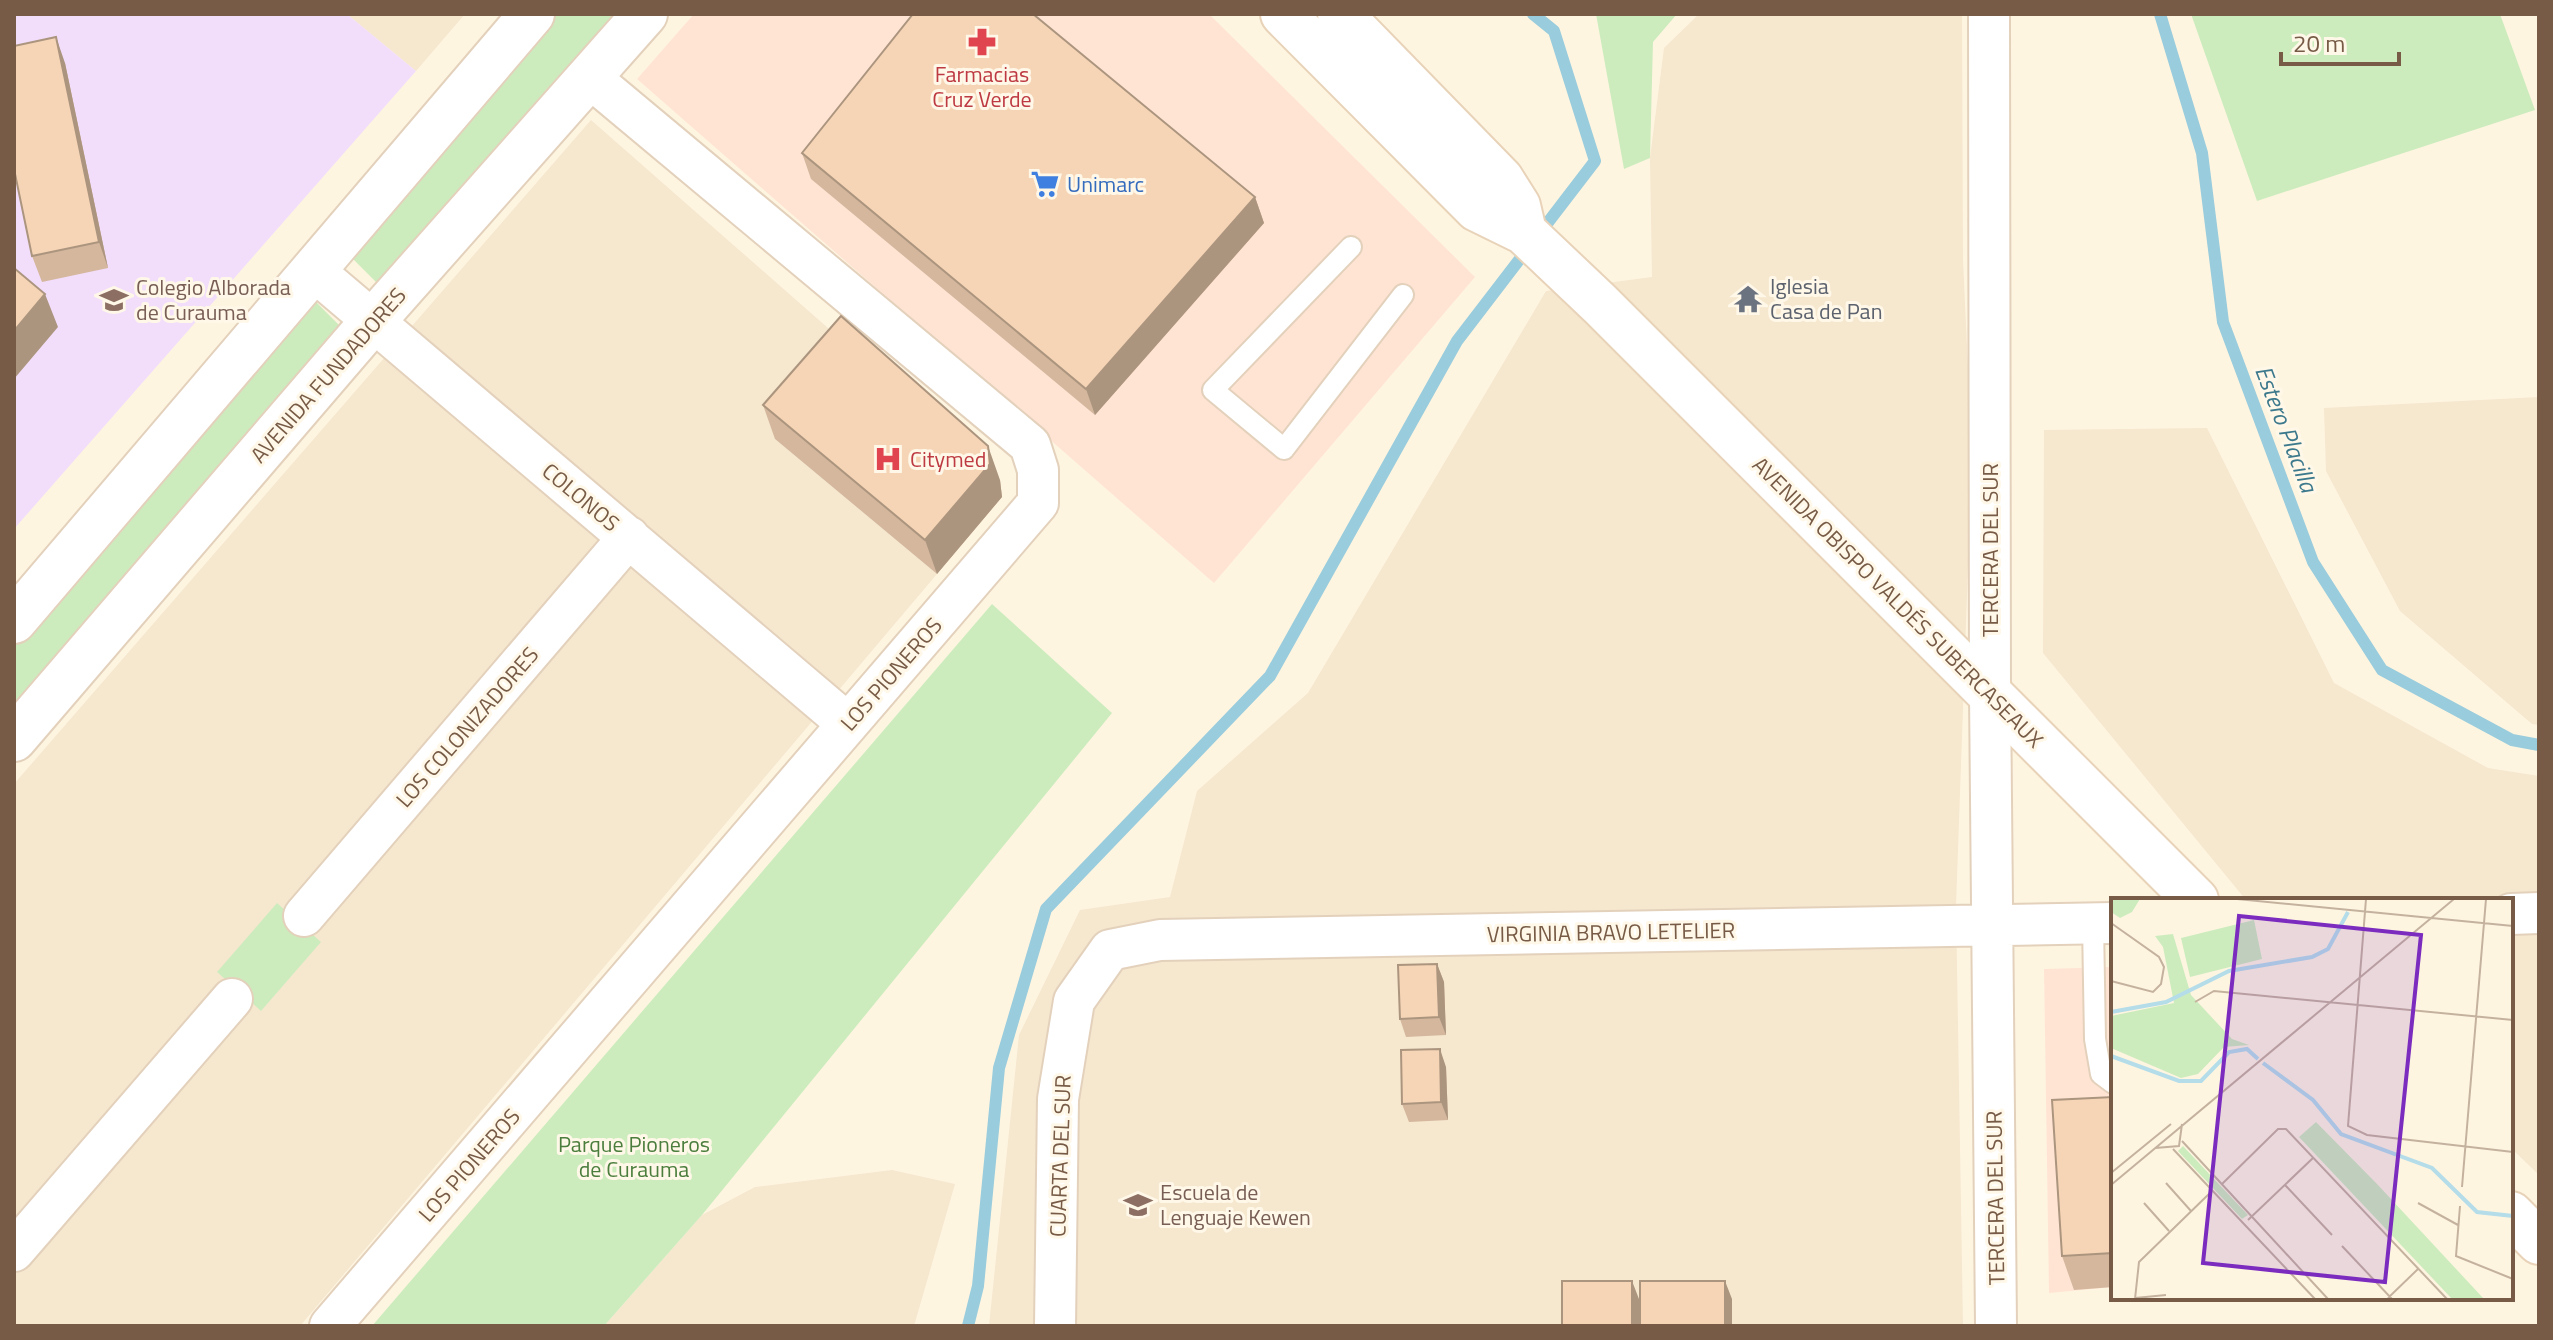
<svg xmlns="http://www.w3.org/2000/svg" width="2553" height="1340" viewBox="0 0 2553 1340" font-family="'Titillium Web',sans-serif">
<style>
.residential{fill:#f6e7cf}
.commercial{fill:#ffe4d4}
.education{fill:#f2defa}
.green{fill:#cdecbe}
.lines{fill:none;stroke-linecap:round;stroke-linejoin:round}
.stream{stroke:#99ccdc;stroke-width:12}
.service-casing{stroke:#e3d1bc;stroke-width:24}
.minor-casing{stroke:#e3d1bc;stroke-width:44}
.tertiary-casing{stroke:#e3d1bc;stroke-width:48}
.secondary-casing{stroke:#e8d3b9;stroke-width:48}
.service{stroke:#fff;stroke-width:20}
.minor{stroke:#fff;stroke-width:40}
.tertiary{stroke:#fff;stroke-width:44}
.secondary{stroke:#fff;stroke-width:44}
.wall{fill:#d4b79d}
.shaded-wall{fill:#ac957f}
.building{fill:#f6d5b6;stroke:#ac957f;stroke-width:2}
.labels{text-anchor:middle;stroke-width:6;stroke-linejoin:round;paint-order:stroke}
.health-label{font-size:22px;fill:#be3a42;stroke:#fff8e9}
.shop-label{font-size:22px;fill:#366cbe;stroke:#fff8e9;text-anchor:start}
.worship-label{font-size:22px;fill:#5b616d;stroke:#fff8e9;text-anchor:start}
.education-label{font-size:22px;fill:#785e54;stroke:#fff8e9;text-anchor:start}
.street-label{font-size:22px;fill:#775b46;stroke:#fff8e9}
.park-label{font-size:22px;fill:#4b7e3d;stroke:#fff8e9}
.water-label{font-size:24px;font-style:italic;fill:#3d798c;stroke:#fff8e9}
.inset-river{fill:none;stroke:#b4dde9;stroke-width:4}
.inset-road{fill:none;stroke:#c4b29e;stroke-width:2}
.view{fill:#7b2cbf;fill-opacity:0.15;stroke:#7b2cbf;stroke-width:4}
.inset-edge{fill:none;stroke:#775b46;stroke-width:4}
</style>
<rect width="100%" height="100%" fill="#fef5e1"/>
<path class="residential" d="M347,14H465L416,71Z
M1699,14H1962L1963,260L1972,454L1956,906L1963,1326H989L1019,1035L1080,910L1170,897L1197,791L1308,693L1546,291L1652,277L1650,158L1664,48Z
M591,120L853,350L775,439L937,574L300,1326H14V784Z
M2539,397V725L2532,724L2400,611L2326,471L2324,408Z
M2207,428L2334,683L2488,768L2539,776V1175L2511,1148V900H2246L2043,653L2044,430Z
M892,1170L955,1184L914,1326H604L702,1215L755,1187Z"/>
<path class="commercial" d="M694,14H1209L1475,277L1214,583L637,79Z
M2113,967V1287L2049,1293L2044,969Z"/>
<path class="education" d="M14,14H347L416,71L14,529Z"/>
<path class="green" d="M557,14H623L383,289L348,254Z
M1596,14H1677L1653,42L1650,158L1624,169Z
M2191,14H2500L2535,110L2257,201Z
M311,297L346,332L14,714V637Z
M992,604L1112,713L702,1215L604,1326H372Z
M277,903L321,942L261,1011L217,972Z"/>
<g class="lines">
<path class="stream" d="M2160,14L2202,153L2223,322L2313,562L2382,670L2512,740L2539,745
M968,1326L978,1286L999,1068L1046,909L1270,676L1457,341L1595,161L1554,31L1533,14"/>
<defs>
<path id="service" d="M1351,247L1213,390L1284,449L1403,295
M2093,924L2095,1039L2101,1074L2113,1083"/>
<path id="minor" d="M1989,14L1990,693L1996,1326
M313,270L848,724
M2511,914L2539,913
M304,916L629,537
M14,1251L232,999
M330,1326L1038,503V470L1030,445L588,76
M1055,1326L1058,1099L1074,1001L1110,950L1160,940L2113,923"/>
<path id="tertiary" d="M14,621L532,14
M14,739L373,321L645,14"/>
<path id="secondary" d="M1283,14L1477,209L1524,232L1600,304L2196,900
M1340,14L1501,179L1518,206L1524,232
M2511,1214L2539,1242"/>
</defs>
<use href="#service" class="service-casing"/>
<use href="#minor" class="minor-casing"/>
<use href="#tertiary" class="tertiary-casing"/>
<use href="#secondary" class="secondary-casing"/>
<use href="#service" class="service"/>
<use href="#minor" class="minor"/>
<use href="#tertiary" class="tertiary"/>
<use href="#secondary" class="secondary"/>
</g>
<path class="wall" d="M65,63L108,268L42,282L32,256Z
M802,153L1255,197L1264,223L1095,415L811,179Z
M763,405L1000,480L1002,497L937,574L775,439Z
M1437,964L1444,982L1446,1035L1406,1037L1400,1019Z
M1446,1067L1448,1120L1409,1122L1402,1104Z
M2113,1097V1287L2074,1290L2062,1256Z"/>
<path class="shaded-wall" d="M56,37L65,63L108,268L99,242Z
M1255,197L1264,223L1095,415L1086,389Z
M45,294L58,327L14,379V331Z
M988,446L1000,480L1002,497L937,574L925,540Z
M1437,964L1444,982L1446,1035L1439,1017Z
M1440,1049L1446,1067L1448,1120L1441,1102Z
M1632,1281L1639,1299V1326H1632Z
M1725,1281L1732,1299V1326H1725Z"/>
<path class="building" d="M913,14H1033L1255,197L1086,389L802,153Z
M56,37L99,242L32,256L14,169V46Z
M14,268L45,294L14,331Z
M841,316L988,446L990,464L925,540L763,405Z
M1437,964L1439,1017L1400,1019L1398,965Z
M1440,1049L1441,1102L1402,1104L1401,1050Z
M2113,1097V1253L2062,1256L2052,1100Z
M1562,1281H1632V1326H1562Z
M1640,1281H1725V1326H1640Z"/>
<defs>
<symbol id="pharmacy-bare" viewBox="-9 -9 18 18"><path d="M-2-6h4v4h4v4h-4v4h-4v-4h-4v-4h4Z" fill="#e0444e" stroke="#fff8e9" stroke-width="2.5" paint-order="stroke"/></symbol>
<symbol id="supermarket-bare" viewBox="-9 -9 18 18"><path d="M-6-5.5h2.5l.6 2H6L4.5 2H-2.5L-4.4-4H-6ZM-1.5 3.2a1.3 1.3 0 1 0 .1 0ZM3 3.2a1.3 1.3 0 1 0 .1 0Z" fill="#3f7fe0" stroke="#fff8e9" stroke-width="2.5" paint-order="stroke"/></symbol>
<symbol id="temple-bare" viewBox="-9 -9 18 18"><path d="M0-6L5-2H3V0L6.5 2.5H4V6H1.5V3h-3V6H-4V2.5H-6.5L-3 0V-2H-5Z" fill="#6b7280" stroke="#fff8e9" stroke-width="2.5" paint-order="stroke"/></symbol>
<symbol id="school-bare" viewBox="-9 -9 18 18"><path d="M0-5L7-2L0 1L-7-2ZM-4 1L0 2.5L4 1V4Q0 6-4 4Z" fill="#8d6e63" stroke="#fff8e9" stroke-width="2.5" paint-order="stroke"/></symbol>
<symbol id="hospital-bare" viewBox="-9 -9 18 18"><path d="M-5-5h3v3.5h4V-5h3V5h-3V1.5h-4V5h-3Z" fill="#e0444e" stroke="#fff8e9" stroke-width="2.5" paint-order="stroke"/></symbol>
</defs>
<g fill-rule="evenodd">
<use href="#pharmacy-bare" x="962" y="22" width="40" height="40"/>
<use href="#supermarket-bare" x="1025" y="164" width="40" height="40"/>
<use href="#temple-bare" x="1728" y="279" width="40" height="40"/>
<use href="#school-bare" x="94" y="280" width="40" height="40"/>
<use href="#hospital-bare" x="868" y="439" width="40" height="40"/>
<use href="#school-bare" x="1118" y="1185" width="40" height="40"/>
</g>
<g class="labels">
<g class="health-label">
<text x="982" y="82">Farmacias<tspan x="982" dy="25">Cruz Verde</tspan></text>
<text x="910" y="467" text-anchor="start">Citymed</text>
</g>
<g class="shop-label">
<text x="1067" y="192">Unimarc</text>
</g>
<g class="worship-label">
<text x="1770" y="294">Iglesia<tspan x="1770" dy="25">Casa de Pan</tspan></text>
</g>
<g class="education-label">
<text x="136" y="295">Colegio Alborada<tspan x="136" dy="25">de Curauma</tspan></text>
<text x="1160" y="1200">Escuela de<tspan x="1160" dy="25">Lenguaje Kewen</tspan></text>
</g>
<g class="street-label">
<text transform="translate(328 375) rotate(-49)" y="8">AVENIDA FUNDADORES</text>
<text transform="translate(581 497) rotate(40)" y="8">COLONOS</text>
<text transform="translate(1990 550) rotate(-90)" y="8">TERCERA DEL SUR</text>
<text transform="translate(1898 602) rotate(45)" y="8">AVENIDA OBISPO VALDÉS SUBERCASEAUX</text>
<text transform="translate(891 674) rotate(-49)" y="8">LOS PIONEROS</text>
<text transform="translate(467 727) rotate(-49)" y="8">LOS COLONIZADORES</text>
<text transform="translate(1611 932) rotate(-1)" y="8">VIRGINIA BRAVO LETELIER</text>
<text transform="translate(1060 1156) rotate(-88)" y="8">CUARTA DEL SUR</text>
<text transform="translate(469 1165) rotate(-49)" y="8">LOS PIONEROS</text>
<text transform="translate(1995 1198) rotate(-91)" y="8">TERCERA DEL SUR</text>
</g>
<g class="park-label">
<text x="634" y="1152">Parque Pioneros<tspan x="634" dy="25">de Curauma</tspan></text>
</g>
<g class="water-label">
<text transform="translate(2286 429) rotate(69)" y="8">Estero Placilla</text>
</g>
</g>
<g transform="translate(2111 898)">
<rect width="402" height="402" fill="#fef5e1"/>
<path d="M0,1H29L21,14L9,20L0,14ZM143,22L151,61L79,79L70,40ZM62,36L80,97L121,141L138,147L113,149L87,176L70,180L0,150V118L63,105L52,49L44,38ZM205,224L267,287L373,401H341L188,239ZM72,248L137,317L131,321L67,253Z" fill="#cdecbe"/>
<path class="inset-river" d="M0,114L55,104L118,73L201,59L217,51L237,14M0,158L68,183H90L118,154L136,151L147,161M152,165L202,202L230,236L321,270L366,314L402,318"/>
<path class="inset-road" d="M126,1L402,28M255,1L237,228L256,237L402,254M0,25L48,59L53,69L50,86L42,94L0,83M84,104L103,93L402,122M71,243L217,401M44,250L68,248L71,226M62,251L204,401M0,275L60,226M55,285L80,313M111,286L167,231H175L336,401M0,287L343,1M174,287L221,337M351,289L375,1M33,305L58,333M307,305L347,327M349,308L345,358L402,381M137,322L202,260M231,348L281,401M24,400L55,397M277,400L307,371M24,401L28,364L101,293"/>
<path class="view" d="M128,18L310,37L274,384L92,365Z"/>
<rect width="402" height="402" class="inset-edge"/>
</g>
<rect width="2553" height="1340" fill="none" stroke="#775b46" stroke-width="32"/>
<path d="M2281 52v12h118v-12" fill="none" stroke="#775b46" stroke-width="4"/>
<text x="2293" y="52" font-size="24" fill="#775b46" stroke="#fff8e9" stroke-width="6" paint-order="stroke">20 m</text>
</svg>
